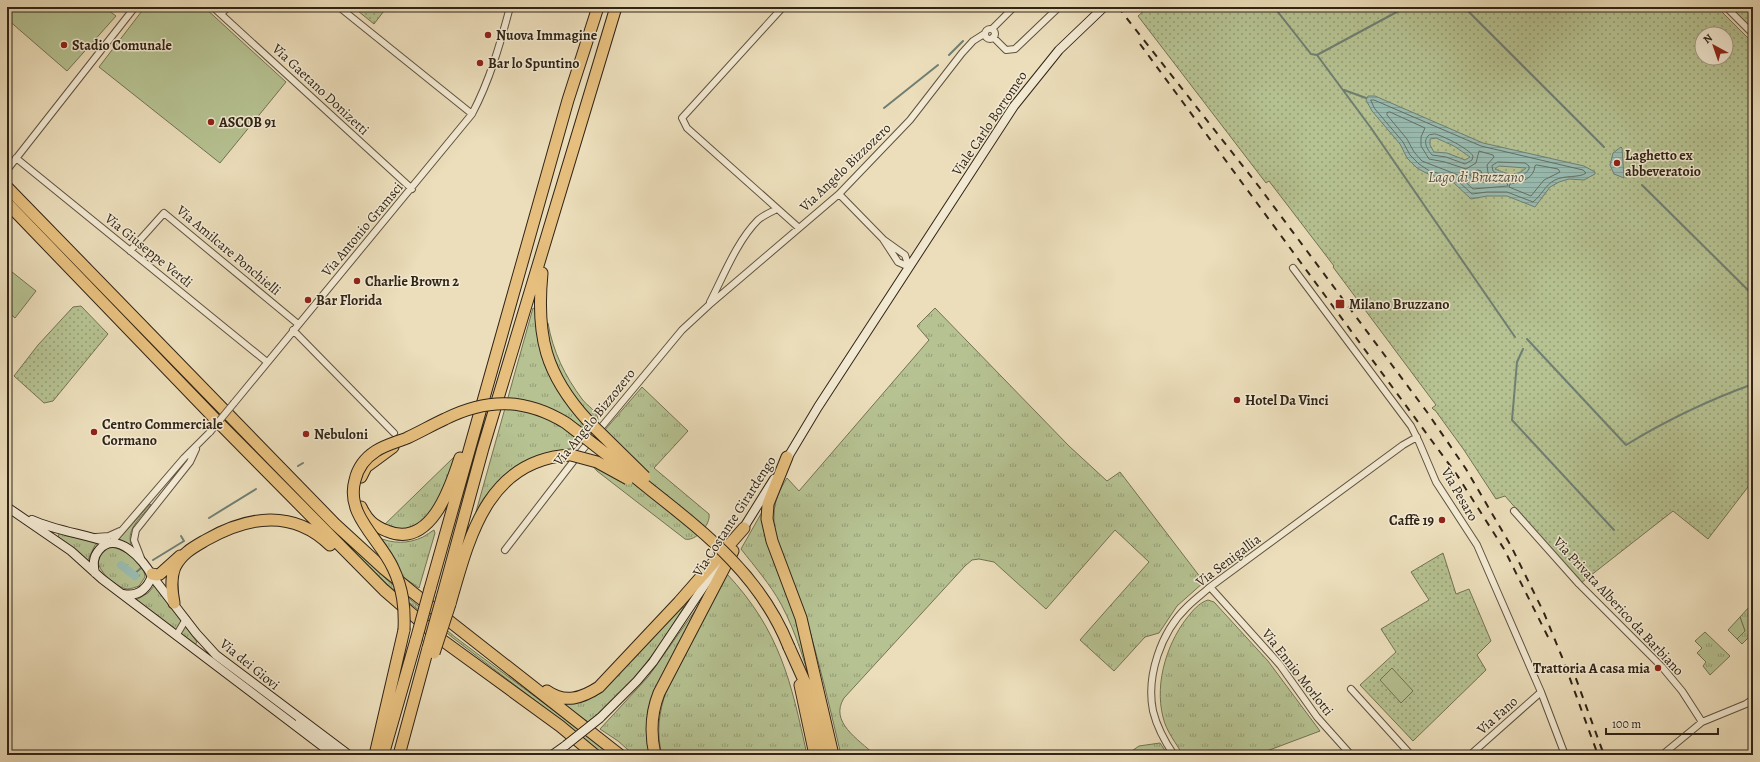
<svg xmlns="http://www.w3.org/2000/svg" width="1760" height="762" viewBox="0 0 1760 762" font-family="Alegreya,serif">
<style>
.grass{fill:url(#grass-tufts);stroke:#737354}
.park{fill:url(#park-dots);stroke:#737354;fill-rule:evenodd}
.garden{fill:#b6c292;stroke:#737354}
.water{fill:url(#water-rules);stroke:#6f7f73;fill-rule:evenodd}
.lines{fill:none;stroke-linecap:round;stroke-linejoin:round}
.shore{stroke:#647064;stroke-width:1}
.stream{stroke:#6f7f73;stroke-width:2}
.canal{stroke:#99bcb1;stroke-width:8}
.street-casing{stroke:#5f5240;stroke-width:8}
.secondary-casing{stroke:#302417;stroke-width:10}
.highway-casing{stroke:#302417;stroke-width:13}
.street{stroke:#f3ead3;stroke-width:6}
.secondary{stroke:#f3ead3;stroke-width:8}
.highway{stroke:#e6bf7e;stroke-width:11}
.rail{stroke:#302417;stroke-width:2;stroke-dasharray:7 7;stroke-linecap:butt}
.street-bridge-casing{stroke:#5f5240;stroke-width:8;stroke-linecap:butt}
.secondary-bridge-casing{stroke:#302417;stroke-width:10;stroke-linecap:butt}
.highway-bridge-casing{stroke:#302417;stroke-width:13;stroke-linecap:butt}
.street-bridge{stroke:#f3ead3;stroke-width:6}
.secondary-bridge{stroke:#f3ead3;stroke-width:8}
.highway-bridge{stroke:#e6bf7e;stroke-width:11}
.poi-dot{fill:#8f2418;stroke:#f3ead3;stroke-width:1.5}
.labels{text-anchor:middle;stroke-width:3;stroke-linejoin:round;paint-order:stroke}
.poi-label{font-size:14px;font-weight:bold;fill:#302417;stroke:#f3ead3;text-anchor:start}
.street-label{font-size:14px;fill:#302417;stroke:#f3ead3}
.water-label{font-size:15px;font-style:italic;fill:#505245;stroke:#f3ead3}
</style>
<defs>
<pattern id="grass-tufts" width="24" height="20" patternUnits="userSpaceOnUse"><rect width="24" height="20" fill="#b6c292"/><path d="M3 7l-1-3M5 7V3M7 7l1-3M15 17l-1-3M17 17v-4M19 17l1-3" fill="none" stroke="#949d76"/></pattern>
<pattern id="park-dots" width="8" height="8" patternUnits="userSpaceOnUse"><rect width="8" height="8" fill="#b6c292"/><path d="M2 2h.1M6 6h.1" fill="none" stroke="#949d76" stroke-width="1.8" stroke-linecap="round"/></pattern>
<pattern id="water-rules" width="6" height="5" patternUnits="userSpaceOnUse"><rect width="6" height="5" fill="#99bcb1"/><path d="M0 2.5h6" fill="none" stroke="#84a198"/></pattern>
</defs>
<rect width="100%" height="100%" fill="#ecdebb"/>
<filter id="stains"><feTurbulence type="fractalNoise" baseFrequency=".005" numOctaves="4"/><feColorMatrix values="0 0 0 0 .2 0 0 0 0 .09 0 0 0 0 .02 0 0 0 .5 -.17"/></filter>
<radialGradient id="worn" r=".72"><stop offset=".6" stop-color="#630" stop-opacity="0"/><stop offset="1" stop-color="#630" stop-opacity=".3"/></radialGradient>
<path class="grass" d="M533,308L535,309L537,328L572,397L551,355L544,326L548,323C553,352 565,376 582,399C587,406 598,411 598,420L572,453L536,459L478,513L476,512Z
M935,308L1069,446L1107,481L1120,472L1204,582L1177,606L1159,633L1145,637L1114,671L1080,640L1149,562L1115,530L1046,609L994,562L979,559L972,560L965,566L844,698C829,722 858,739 875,755H841C831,712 821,670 809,628C798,592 772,553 774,515C774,501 780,489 787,478L799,491L929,340L917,326Z
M642,387L688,431L654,468L709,514C711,525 695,542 685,539L597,471L591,464L611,438L604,431Z
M454,457L440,507L418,530L380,529Z
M300,496L386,579L455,637L561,716L591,737L611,755H602L570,727L453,638L389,586L298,498Z
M150,504L151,505C142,516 126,529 131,544L129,545L119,539Z
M766,505L794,609L816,700C806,667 797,634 781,604C770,584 755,567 741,549Z
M434,530L435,533L419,588L400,575L377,537C393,544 408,544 423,537C427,535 430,532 434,530Z
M62,533L100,542L95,545L87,562L58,537L59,534Z
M112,547C125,550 144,562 145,577L139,586C136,587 131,589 127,589C110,586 80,554 112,547Z
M727,574C780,631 791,681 807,755H662C656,733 659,712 666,692Z
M155,585L197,642L195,645L136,600L148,593Z
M690,597C662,643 632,689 588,722L564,704L580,702Z
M1208,600L1214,602L1268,661L1320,731L1256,755H1183C1176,743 1166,731 1163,717C1154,682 1168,639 1191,613C1195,608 1201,602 1208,600Z
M699,605H701L655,696L653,755H634L618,741L600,729L648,677Z
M1750,606L1753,610V633L1742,644L1737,639L1745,631L1740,617Z
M1705,632L1730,656L1710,675L1703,666L1706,662L1697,653L1702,648L1695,641Z
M1160,743L1168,755H1126L1139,746Z"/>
<path class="park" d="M353,7H387L374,24Z
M1148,7H1717L1753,43V484L1751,483L1708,539L1673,511L1581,583L1505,496L1496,499L1464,450L1435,410H1434L1432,408L1436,405L1333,267L1334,266L1269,181L1266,183L1138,16ZM1702,34H1726V58H1702Z
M1724,7H1753V36Z
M81,306L108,334L53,401L44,403L14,376L38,345L73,307Z
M1443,553L1456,594L1469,589L1491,641L1477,655L1486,670L1413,741L1360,685L1396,652L1381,629L1429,600L1411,572Z"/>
<path class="garden" d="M7,7H104L116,16L67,71L7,19Z
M145,7H204L286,82L220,163L99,67Z
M7,268L36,291L15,318L7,311Z
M1740,617L1745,631L1737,639L1728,630Z
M1392,668L1413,691L1401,703L1380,680Z"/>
<path class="water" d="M1368,96H1375L1483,143L1584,166L1595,172V174L1584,180L1569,179L1559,182L1550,187L1535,207L1507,196H1487L1471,199L1454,183L1426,173L1417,168L1407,158L1400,144L1372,111L1366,100ZM1436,138L1454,146L1470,157L1465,160L1447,153L1434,152L1430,145V139ZM1499,166L1526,168C1516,177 1507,174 1495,169Z
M1621,147L1622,148L1624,178L1614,174L1610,165L1613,153Z"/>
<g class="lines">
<path class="shore" d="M1371,100H1374L1481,146L1583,170L1586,173C1580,178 1564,175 1555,180C1545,185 1542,195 1533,202L1507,192H1487L1472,194L1456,179L1428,170L1419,164L1410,155L1403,142L1375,109Z
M1390,112L1425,128L1421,137V146L1429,159L1445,162L1466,169L1476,163L1479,151L1493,155L1494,157L1487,165L1488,173L1492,177L1507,183L1508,186L1473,189L1458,175L1422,161L1414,152L1407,139L1387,115V113Z
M1435,134C1444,136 1469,149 1473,156L1472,160L1465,164L1446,157L1432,155C1427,149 1422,141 1429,135Z
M1498,162L1525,163L1529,166V169C1521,182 1503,179 1493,171L1492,166Z
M1537,165L1558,169L1560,172L1544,180L1531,196L1509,187L1510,184C1521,182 1534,179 1535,166Z
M1478,170L1481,171L1484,180L1476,183L1470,175Z"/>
<path class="stream" d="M1274,7L1311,54L1317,55L1406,7
M1464,7L1604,147
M949,55L963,41
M1317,55L1371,128L1515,337
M1344,90L1366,98
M884,108L938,65
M1642,185L1753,295
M1527,339L1626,445C1665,421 1709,400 1753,384
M1523,349L1517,362L1512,420L1614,530
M298,466L303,463
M209,518L256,489
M153,560L184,541L181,536
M133,575L141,568"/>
<path class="canal" d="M121,565L135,576"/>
<defs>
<path id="street" d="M213,7L412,189
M339,7L472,114
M783,7L682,118L687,128L799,228
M1726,7L1753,34
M221,14L228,7
M985 34a5 5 0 1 1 10 0a5 5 0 1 1-10 0Z
M992,29L1014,7
M993,37L1006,50L1015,49L1059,7
M16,158L267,362
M7,170L135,7
M839,194L883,239L898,262L909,267
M884,240L905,255L909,267
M130,251L164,213L298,324
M1293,268L1411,426L1419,442L1436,482L1477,545L1541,692L1565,755
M710,302C724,275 737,241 758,220C764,215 771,212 777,209
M293,330L394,433
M234,403L472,114C490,80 500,44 510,7
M1514,511L1579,584L1662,667L1682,691L1702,722
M96,537L109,536L120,531
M111,543L184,458L210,432
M505,550L579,454L682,330L709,305L839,194L910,120L962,53L973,41L984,34
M141,558L134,540L136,530L190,462L196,449
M1210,587L1280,665L1317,717L1351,755
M176,636L186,619
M1351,689L1411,755
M299,721L341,755
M1174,755C1165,742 1157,727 1153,711C1146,676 1161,632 1187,607C1194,600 1202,594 1210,587L1403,445L1417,437
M1470,755L1541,692
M1662,755L1702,722L1746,704L1753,699"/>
<path id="secondary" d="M785,462L818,407L1014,106L1059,50L1104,7
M7,507L71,551L102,579L334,755
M32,520C57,531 84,534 110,543
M741,532L774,479
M95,573C93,564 93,557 99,550C116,529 144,560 152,576L196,633L216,655L349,755
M123,594C138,597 147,589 152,576
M600,718L637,681L653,662L722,559
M552,755L566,745"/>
<path id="highway" d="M7,187L335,524L383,568L411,591L620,755
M7,203L219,423L384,590L442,640L560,726L595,755
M542,273C536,336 545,374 588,421
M787,457L768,504L767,519L772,541L801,618L833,755
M361,477L366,467L393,447
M361,507C367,520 374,526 387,531C430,549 450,489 460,458
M152,574L157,575L160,574L180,556
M430,589L568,100L598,7
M442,598L483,448L616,7
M174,603C172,592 170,579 175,567C182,553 194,547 206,540C248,516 293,509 330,545
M450,604C469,538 487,459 571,455
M789,647L811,696L824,755
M800,685L815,755
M547,691C565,704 582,698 599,687L679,602L744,528
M375,755L404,630
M383,755L416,640
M399,755L428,648
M655,755C650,733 651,713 659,693L733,551"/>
</defs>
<use href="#street" class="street-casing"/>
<use href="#secondary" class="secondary-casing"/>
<use href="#highway" class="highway-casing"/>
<use href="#street" class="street"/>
<use href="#secondary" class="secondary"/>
<use href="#highway" class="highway"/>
<path class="rail" d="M1118,7L1260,188L1427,412L1466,469L1511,546L1544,613L1562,657L1598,755
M1140,44L1457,475L1504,549L1549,639
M1571,665L1604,755"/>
<defs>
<path id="street-bridge" d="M210,432L234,403"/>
<path id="secondary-bridge" d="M566,745L600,718"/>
<path id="highway-bridge" d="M588,421L645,477
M571,455L597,462L628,479
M404,630C405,608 403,589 393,568C380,539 345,515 355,480C358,467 365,458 376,451C385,445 397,442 407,438C420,432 432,425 445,419C487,398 525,398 566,423C595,445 624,468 652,491C709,536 761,577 789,647
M416,640L430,589
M428,648L442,598
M434,653L450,604"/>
</defs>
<use href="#street-bridge" class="street-bridge-casing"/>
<use href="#secondary-bridge" class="secondary-bridge-casing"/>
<use href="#highway-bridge" class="highway-bridge-casing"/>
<use href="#street-bridge" class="street-bridge"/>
<use href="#secondary-bridge" class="secondary-bridge"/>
<use href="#highway-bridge" class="highway-bridge"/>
</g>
<g class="poi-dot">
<circle cx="488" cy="35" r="4"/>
<circle cx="64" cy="45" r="4"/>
<circle cx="480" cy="63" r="4"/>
<circle cx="211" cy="122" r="4"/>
<circle cx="1617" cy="163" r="4"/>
<circle cx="357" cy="281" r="4"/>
<circle cx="308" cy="300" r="4"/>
<rect x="1335" y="299" width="10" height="10" rx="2"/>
<circle cx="1237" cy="400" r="4"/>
<circle cx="94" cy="432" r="4"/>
<circle cx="306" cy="434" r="4"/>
<circle cx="1442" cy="520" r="4"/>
<circle cx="1658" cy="668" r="4"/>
</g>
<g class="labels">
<g class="poi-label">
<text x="496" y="40">Nuova Immagine</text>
<text x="72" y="50">Stadio Comunale</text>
<text x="488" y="68">Bar lo Spuntino</text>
<text x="219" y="127">ASCOB 91</text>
<text x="1625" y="160">Laghetto ex<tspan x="1625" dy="16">abbeveratoio</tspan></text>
<text x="365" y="286">Charlie Brown 2</text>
<text x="316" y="305">Bar Florida</text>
<text x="1349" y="309">Milano Bruzzano</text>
<text x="1245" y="405">Hotel Da Vinci</text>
<text x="102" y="429">Centro Commerciale<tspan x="102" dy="16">Cormano</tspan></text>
<text x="314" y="439">Nebuloni</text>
<text x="1434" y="525" text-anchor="end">Caffè 19</text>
<text x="1650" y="673" text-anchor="end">Trattoria A casa mia</text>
</g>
<g class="street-label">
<text transform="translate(321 89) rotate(43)" y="5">Via Gaetano Donizetti</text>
<text transform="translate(989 123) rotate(-56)" y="5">Viale Carlo Borromeo</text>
<text transform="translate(845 167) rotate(-44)" y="5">Via Angelo Bizzozero</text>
<text transform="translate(362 229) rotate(-50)" y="5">Via Antonio Gramsci</text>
<text transform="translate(149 250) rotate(39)" y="5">Via Giuseppe Verdi</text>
<text transform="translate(229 250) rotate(40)" y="5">Via Amilcare Ponchielli</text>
<text transform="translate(594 417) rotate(-51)" y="5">Via Angelo Bizzozero</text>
<text transform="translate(1460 494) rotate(60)" y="5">Via Pesaro</text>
<text transform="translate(734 516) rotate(-57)" y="5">Via Costante Girardengo</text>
<text transform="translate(1228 560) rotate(-37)" y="5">Via Senigallia</text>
<text transform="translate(1619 606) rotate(47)" y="5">Via Privata Alberico da Barbiano</text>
<text transform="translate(250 664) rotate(39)" y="5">Via dei Giovi</text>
<text transform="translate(1298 672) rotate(52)" y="5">Via Ennio Morlotti</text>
<text transform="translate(1497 715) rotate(-42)" y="5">Via Fano</text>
</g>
<g class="water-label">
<text x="1476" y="182">Lago di Bruzzano</text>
</g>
</g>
<rect width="1760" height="762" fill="none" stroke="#ecdebb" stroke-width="24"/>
<rect x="8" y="8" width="1744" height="746" fill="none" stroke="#302417" stroke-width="2"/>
<rect x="12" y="12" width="1736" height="738" fill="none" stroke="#302417"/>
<g transform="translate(1714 46) rotate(320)"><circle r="19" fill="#f3ead3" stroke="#a59b88"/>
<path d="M0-3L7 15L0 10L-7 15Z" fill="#8f2418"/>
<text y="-6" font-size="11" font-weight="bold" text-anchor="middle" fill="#302417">N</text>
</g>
<path d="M1606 728v6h112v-6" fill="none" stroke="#302417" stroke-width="2"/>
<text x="1612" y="728" font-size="12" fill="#302417" stroke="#f3ead3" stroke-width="3" paint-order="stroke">100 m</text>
<rect width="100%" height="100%" filter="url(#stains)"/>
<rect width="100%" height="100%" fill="url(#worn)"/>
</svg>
